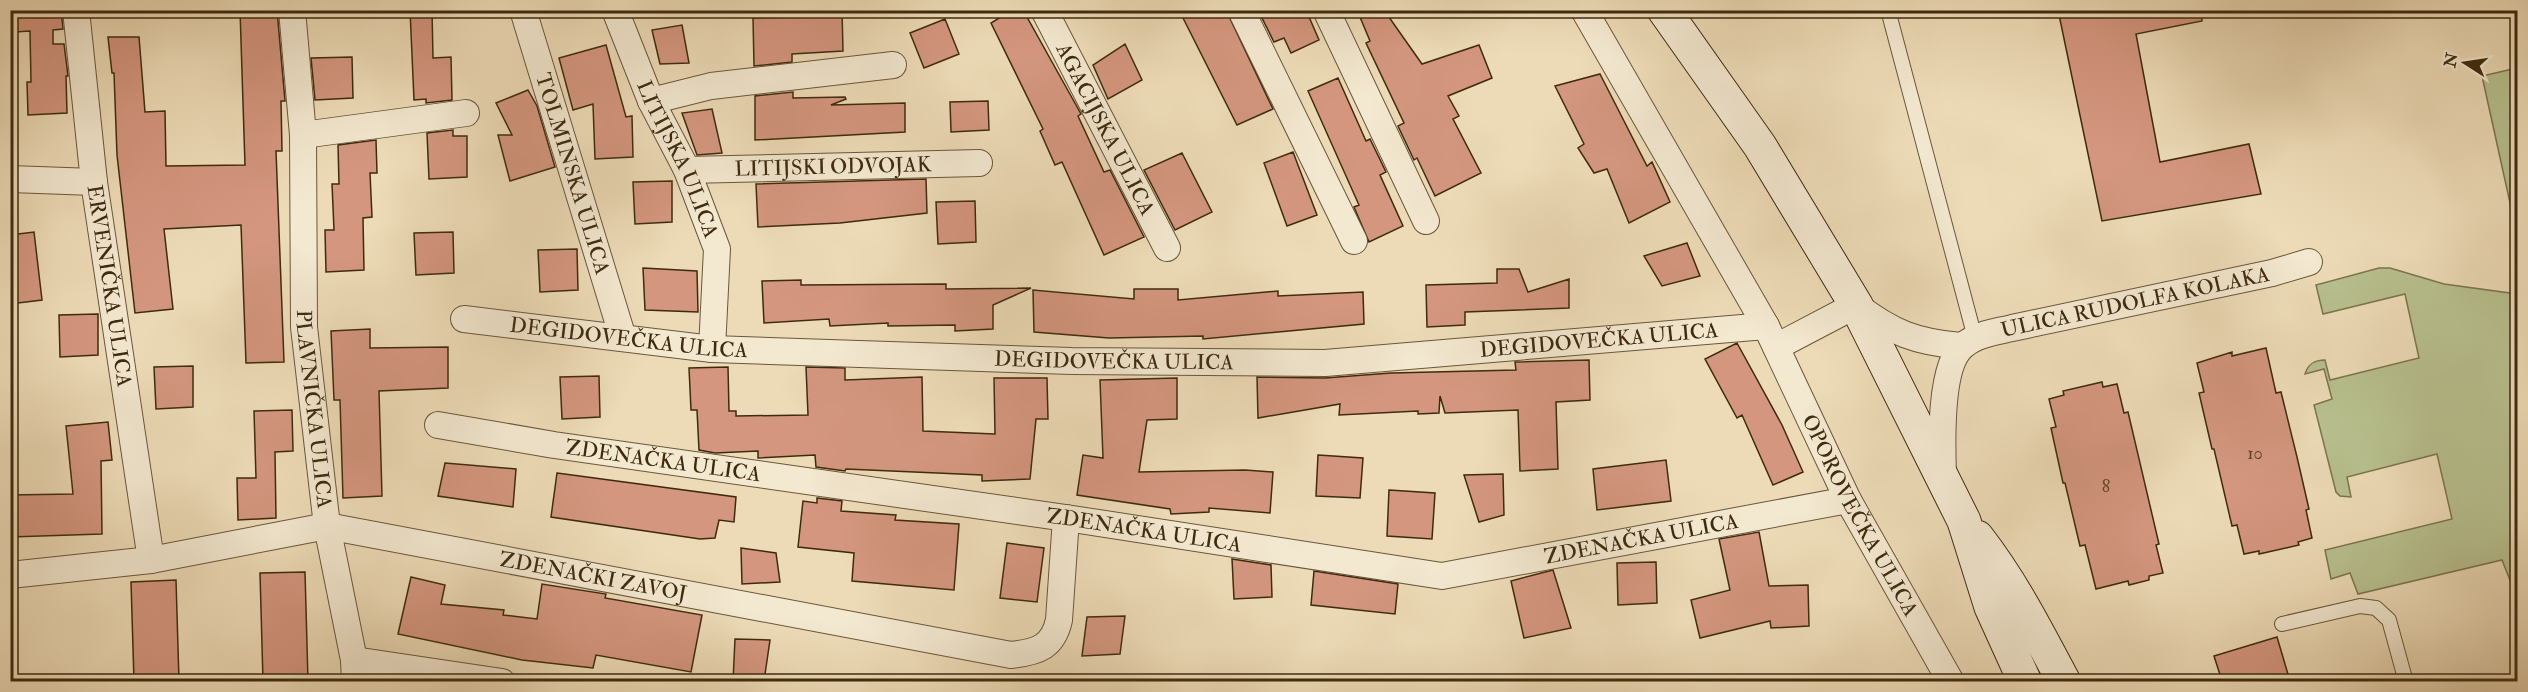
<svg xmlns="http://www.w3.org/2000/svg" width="2528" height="692" viewBox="0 0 2528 692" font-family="'IM FELL Double Pica',serif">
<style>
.green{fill:#b8c08f;stroke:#7b764f;stroke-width:1.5}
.building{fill:#d4967f;stroke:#3e2b0f;stroke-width:1.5}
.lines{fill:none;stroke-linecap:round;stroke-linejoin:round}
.service-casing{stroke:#6a5739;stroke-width:16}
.minor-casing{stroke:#6a5739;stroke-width:28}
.secondary-casing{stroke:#3e2b0f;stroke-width:35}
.service{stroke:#f3e8d0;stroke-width:14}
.minor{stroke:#f3e8d0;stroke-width:26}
.secondary{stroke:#f3e8d0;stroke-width:33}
.labels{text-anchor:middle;stroke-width:5;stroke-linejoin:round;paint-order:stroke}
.number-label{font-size:18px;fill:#64462b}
.street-label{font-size:21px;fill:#3e2b0f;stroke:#f3e8d0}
</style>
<rect width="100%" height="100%" fill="#eddbb7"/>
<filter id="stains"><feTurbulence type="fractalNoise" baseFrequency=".00333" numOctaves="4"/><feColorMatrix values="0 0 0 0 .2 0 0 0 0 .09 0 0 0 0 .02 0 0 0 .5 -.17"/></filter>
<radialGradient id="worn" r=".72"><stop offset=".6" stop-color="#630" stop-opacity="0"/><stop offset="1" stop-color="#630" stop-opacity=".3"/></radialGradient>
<path class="green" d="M2517,68L2518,230H2516L2482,76Z
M2379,268H2390L2444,284L2517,294V598L2502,560L2358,594L2350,573L2331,579L2325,550L2452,519L2437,454L2347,477L2351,497L2340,496L2336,492L2314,405L2332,399L2324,369L2305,374C2308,364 2314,360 2325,360L2330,380L2419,358L2405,294L2323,314L2316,285Z"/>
<path class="building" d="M14,10H61L63,29L53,30V44H64L68,76H66L67,113L28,115L27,82H31L30,31L15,32Z
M240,10H277L285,101H281L282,151H276L284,362L246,363L241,225L164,229L173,309L135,313L117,155L114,73H112L108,37H139L145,112L165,111L166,166L245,165Z
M410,10H432L433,58L451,57L452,100L426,103V99L414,100Z
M842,10L843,51L792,54V62L754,66L753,18L803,17V11Z
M1012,10H1023L1081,114L1078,116L1104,172L1110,170L1144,237L1104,255L1062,162L1055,165L1040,131L1043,129L991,23Z
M1179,10H1226L1273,109L1237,125Z
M1258,10H1306L1319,40L1291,53L1284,38L1274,42Z
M1357,10H1384L1422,64L1479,45L1492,78L1448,96L1459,116L1453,119L1481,173L1435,196L1417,158L1414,160L1398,126L1404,123L1366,43L1370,41Z
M2058,10H2201L2202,21L2136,34L2160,162L2249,144L2261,194L2102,221Z
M945,19L959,54L924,68L910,33Z
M682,25L689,63L660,64L652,30Z
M1125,44L1142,80L1108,99L1093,65Z
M606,45L626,117L632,116L633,157L595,159L593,104L573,110L559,58Z
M352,57L353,98L315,100L311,58Z
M1600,74L1647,166L1652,162L1670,202L1629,223L1607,169L1594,173L1578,148L1584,144L1555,86Z
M1338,78L1366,141L1370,139L1386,172L1380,175L1403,226L1369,242L1354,207L1359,205L1308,91Z
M528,90L537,106L555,167L510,181L498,135H512L496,103Z
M793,92V98L845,97L846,99L831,105L905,103V132L755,140V96Z
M988,101L989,130L951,132L950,102Z
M712,109L722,153L697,155L682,113Z
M453,130V136H467V177L429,179L427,133Z
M376,140L377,173H370L372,217L363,218L364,270L326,272L325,230H334L332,184H339L338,145Z
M1293,152L1317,215L1287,226L1264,163Z
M1182,153L1212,212L1175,230L1144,170Z
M926,179L927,213L840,223L758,227L756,184Z
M672,181V222L635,224L633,182Z
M975,201L976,242L938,244L936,202Z
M34,232L42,300L10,304V235Z
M453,232L454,273L416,275L414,233Z
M1687,243L1700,276L1662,286L1644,256Z
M577,249L578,290L540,292L538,250Z
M643,268L697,271L698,312L645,310Z
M1497,269H1519L1528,292L1569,279V308L1465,312V325L1427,327L1426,285L1497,283Z
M801,280V285L946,284V289L1031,288L993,305V329L955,331V325L888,326V323L830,326L829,319L764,323L762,281Z
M1134,289H1178V300L1278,291V296L1363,292L1364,324L1203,339V336L1109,338L1034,332L1033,290L1134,299Z
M98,314V355L60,357L59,315Z
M370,329V348L448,347V388L379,391L382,496L343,498L340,400H334L331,331Z
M1737,343L1782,425L1803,472L1773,485L1742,415L1737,418L1705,359Z
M2266,348L2276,393L2281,392L2297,457L2309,509L2306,510L2312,538L2298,542L2299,545L2259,554V551L2244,554L2237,525L2232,526L2214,449H2212L2199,393L2204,392L2197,363L2232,352V356Z
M1589,360L1590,400L1556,402L1558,469L1520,471L1518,410L1445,413L1440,396L1439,413L1418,414V411L1339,415L1340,404L1258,418L1257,377L1325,378L1391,373L1516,370L1515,362Z
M193,366V407L156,409L154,367Z
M728,367L729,411H736V416L808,415L806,367L845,368V380L922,377L923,431L995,434L994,378H1047L1048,419H1036L1030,479L982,481V475L846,469L845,471L816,467L815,455L758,458V451L715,453L699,450L697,410H691L689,368Z
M599,376L600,417L562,419L560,377Z
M1177,378V419L1147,420L1139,472L1245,470L1273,472L1270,513L1209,508V512L1171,514L1170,509L1077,495L1083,455L1103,458L1100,380Z
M2102,382L2103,387L2117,384L2124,413L2128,412L2159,544L2156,545L2163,573L2149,576V580L2129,585L2128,581L2096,589L2085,545L2080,546L2065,483H2063L2051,428L2056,427L2049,399L2064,395L2063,391Z
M292,410L293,451L275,452L276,518L238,520L237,478H256L254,411Z
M108,422L112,460L101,461L102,534L10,537V495L73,494L66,426Z
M1318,455L1363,458L1360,498L1316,496Z
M1666,460L1671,501L1597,510L1593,469Z
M445,463L516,469L513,507L438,496Z
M557,473L736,497L734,522L719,520L715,538L700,539L551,517Z
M1503,474L1504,515L1479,522L1464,475Z
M1389,490L1435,493L1432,539L1387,536Z
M817,498L842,501L841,511L896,515L895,520L959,524L954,590L852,581L854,553L798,547L803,501L817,503Z
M1759,532L1769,586L1808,585L1809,626L1771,628L1770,621L1700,638L1691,600L1730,590L1719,539Z
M1007,543L1044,548L1037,602L1000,598Z
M741,548L776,553L780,582L742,584Z
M1232,559L1271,565L1272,597L1234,599Z
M1656,562L1657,603L1618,605L1617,563Z
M1553,570L1571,628L1524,638L1511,581Z
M1314,571L1398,584L1395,614L1311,605Z
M305,572L308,681H263L260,573Z
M411,577L445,585L441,604L504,610L503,615L537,619L542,584L606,594L605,598L702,615L691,672L596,655L593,668L522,660L398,634Z
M176,580L179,681H134L131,582Z
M1125,616L1120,654L1082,656L1087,617Z
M2277,637L2290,681H2222L2214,656Z
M735,639L770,640L764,681H733Z"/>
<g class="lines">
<defs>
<path id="service" d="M1888,10L1975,338
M2282,624L2360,606L2376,608L2389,620L2406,682"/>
<g id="minor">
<path id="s1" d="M76,10L94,182L151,560"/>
<path id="s2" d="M292,10L303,135L304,327L327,526L354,660L355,682"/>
<path id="s3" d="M523,10L623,338"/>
<path id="s4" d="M615,10L651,101L687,170L717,249L712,349"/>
<path id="s5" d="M1044,10L1167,248"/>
<path d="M1241,10L1354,241"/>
<path d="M1326,10L1426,221"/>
<path id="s6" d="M1584,10L1766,326L1848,500L1951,682"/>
<path d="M651,101L711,86L893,65"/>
<path d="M303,135L466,113"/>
<path id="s7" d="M687,170L979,163"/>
<path d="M10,179L94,182"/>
<path id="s8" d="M464,319L712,349L1072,361L1325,363L1766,326"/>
<path d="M1776,347L1856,305C1892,333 1916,342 1961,346"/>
<path id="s9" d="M438,425L554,445L1066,518L1442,576L1848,500"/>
<path id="s10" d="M1943,475C1942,446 1939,364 1964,345C1977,334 1996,332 2012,328L2272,273L2309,262"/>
<path id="s11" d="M10,575L151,560L327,526L1011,655C1038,652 1053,647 1059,620L1066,518"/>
<path d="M354,660L502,682"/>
</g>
<path id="secondary" d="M1664,10L1760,146L1856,305L1964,521L1991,607L2025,682
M1977,537C2012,582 2037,631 2064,682"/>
</defs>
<use href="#service" class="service-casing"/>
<use href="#minor" class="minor-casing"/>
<use href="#secondary" class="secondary-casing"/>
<use href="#service" class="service"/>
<use href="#minor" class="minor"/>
<use href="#secondary" class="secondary"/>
</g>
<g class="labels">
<g class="number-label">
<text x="2255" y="459">10</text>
<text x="2106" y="492">8</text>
</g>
<g class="street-label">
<text dy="7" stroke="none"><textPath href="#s5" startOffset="134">AGACIJSKA ULICA</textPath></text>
<text dy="7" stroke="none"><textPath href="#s4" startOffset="162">LITIJSKA ULICA</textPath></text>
<text dy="7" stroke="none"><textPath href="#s7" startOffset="146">LITIJSKI ODVOJAK</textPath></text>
<text dy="7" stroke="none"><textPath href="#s3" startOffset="171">TOLMINSKA ULICA</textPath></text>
<text dy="7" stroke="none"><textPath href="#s1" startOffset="278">ERVENIČKA ULICA</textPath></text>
<text dy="7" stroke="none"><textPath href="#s10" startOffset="312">ULICA RUDOLFA KOLAKA</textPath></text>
<text dy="7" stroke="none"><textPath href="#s8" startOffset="166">DEGIDOVEČKA ULICA</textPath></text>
<text dy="7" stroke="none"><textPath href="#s8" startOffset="1138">DEGIDOVEČKA ULICA</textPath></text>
<text dy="7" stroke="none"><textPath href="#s8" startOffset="652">DEGIDOVEČKA ULICA</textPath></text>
<text dy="7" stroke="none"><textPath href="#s2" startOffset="400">PLAVNIČKA ULICA</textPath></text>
<text dy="7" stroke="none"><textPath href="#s9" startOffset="228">ZDENAČKA ULICA</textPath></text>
<text dy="7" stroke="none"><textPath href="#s6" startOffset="576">OPOROVEČKA ULICA</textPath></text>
<text dy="7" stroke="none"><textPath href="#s9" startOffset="714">ZDENAČKA ULICA</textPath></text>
<text dy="7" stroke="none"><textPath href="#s9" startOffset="1218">ZDENAČKA ULICA</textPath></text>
<text dy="7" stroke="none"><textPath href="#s11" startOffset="592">ZDENAČKI ZAVOJ</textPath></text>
</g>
</g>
<rect width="2528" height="692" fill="none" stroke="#eddbb7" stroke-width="36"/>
<rect x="12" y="12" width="2504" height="668" fill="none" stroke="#3e2b0f" stroke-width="3"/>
<rect x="18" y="18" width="2492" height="656" fill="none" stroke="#3e2b0f" stroke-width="1.5"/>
<g transform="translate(2465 63) rotate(282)" stroke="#f3e8d0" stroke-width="4.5" paint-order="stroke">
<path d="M0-4.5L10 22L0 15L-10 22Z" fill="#3e2b0f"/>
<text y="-9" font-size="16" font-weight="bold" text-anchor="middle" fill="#3e2b0f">N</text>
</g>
<rect width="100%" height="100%" filter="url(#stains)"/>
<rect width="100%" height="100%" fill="url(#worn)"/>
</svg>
